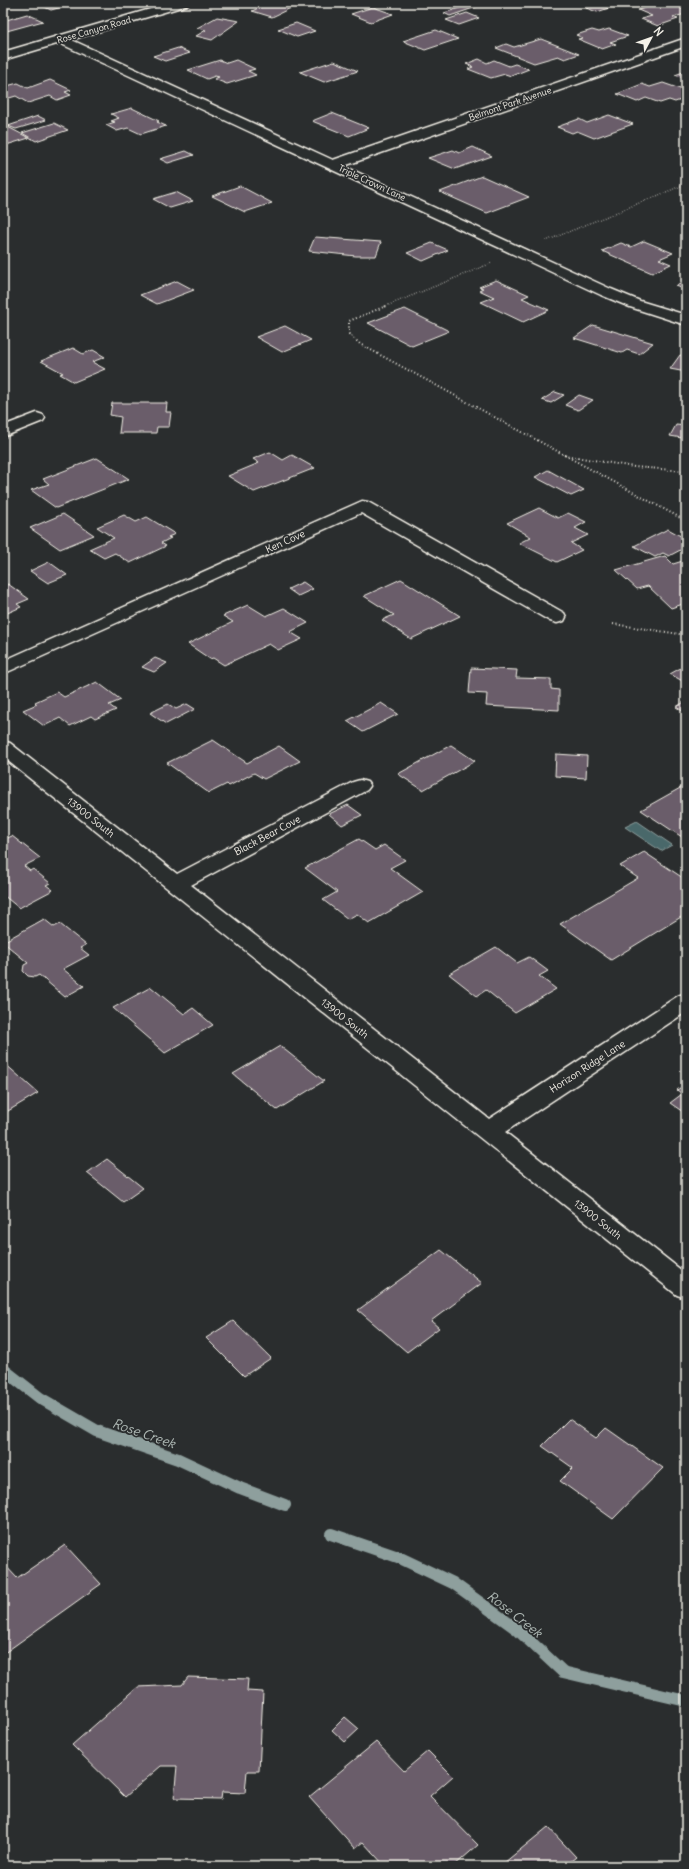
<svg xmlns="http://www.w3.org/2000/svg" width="689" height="1869" viewBox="0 0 689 1869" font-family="Delius,sans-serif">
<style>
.water{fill:#4a686b;stroke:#8e9f9d}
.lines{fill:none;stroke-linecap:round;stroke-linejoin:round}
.stream{stroke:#8e9f9d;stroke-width:12}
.building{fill:#6a5d6a;stroke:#f4f1e8}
.minor-casing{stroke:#f4f1e8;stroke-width:3}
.tertiary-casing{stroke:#f4f1e8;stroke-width:3}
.path-far1{stroke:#f4f1e8;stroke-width:1.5;stroke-dasharray:0.5 2;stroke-linecap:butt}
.path{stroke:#f4f1e8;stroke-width:2;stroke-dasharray:1 2.5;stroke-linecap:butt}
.minor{fill:#2a2d2e;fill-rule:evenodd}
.tertiary{fill:#2a2d2e;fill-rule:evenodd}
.labels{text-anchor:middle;stroke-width:3.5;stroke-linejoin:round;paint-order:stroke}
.far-street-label{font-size:9px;fill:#f4f1e8;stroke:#2a2d2e}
.street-label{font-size:10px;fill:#f4f1e8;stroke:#2a2d2e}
.near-water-label{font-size:13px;font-style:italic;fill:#b0bab6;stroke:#2a2d2e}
</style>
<rect width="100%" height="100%" fill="#2a2d2e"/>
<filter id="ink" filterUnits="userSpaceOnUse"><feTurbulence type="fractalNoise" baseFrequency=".025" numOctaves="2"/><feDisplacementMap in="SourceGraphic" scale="8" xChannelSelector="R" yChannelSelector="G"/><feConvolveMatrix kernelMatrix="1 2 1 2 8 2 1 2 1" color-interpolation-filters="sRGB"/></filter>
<g filter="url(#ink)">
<path class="water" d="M637,821L672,845L661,851L625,827Z"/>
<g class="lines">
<path class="stream" d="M3,1369L40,1398L97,1431L178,1459L240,1488L285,1505
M331,1534L398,1557L453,1583L518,1630L563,1672L686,1701"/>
</g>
<path class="building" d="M36,3H77L51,10Z
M269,3H296L299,4L272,17L252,11Z
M475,3H488L450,16L444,13Z
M662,3H668L686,10V14L673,17L678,19L658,26L641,19L652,16L638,10Z
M598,4L609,8L597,12L586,8Z
M373,7L393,14L371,22L351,14Z
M467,13L479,18L459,25L446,20Z
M27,14L43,21L3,32V21Z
M217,17L239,21L212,40L196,36L206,30L197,28Z
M296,23L315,31L297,37L278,29Z
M609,29L628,36L610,42L616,44L602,49L578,39L583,38L576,35L592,30L599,32Z
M436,30L458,39L425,50L403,41Z
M541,39L579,54L565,59L558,56L534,63L496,48L506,44L514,47Z
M178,48L190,53L165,61L153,56Z
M479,59L487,63L494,60L509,66L515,64L529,69L511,76L505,74L491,78L468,69L473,67L466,64Z
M220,60L227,63L236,60L255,69L248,71L256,75L227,84L214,79L219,77L215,76L207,79L188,70Z
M334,61L358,71L324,82L300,72Z
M686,71V79L675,75Z
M50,80L71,90L65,92L71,95L57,100L50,96L28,103L16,96L6,99L3,97V87L18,83L28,88Z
M663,83L686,91V95L683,96L686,98L675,102L669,100L660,103L646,98L637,102L617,94L642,84L650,87Z
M132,108L159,121L157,122L166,126L141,134L128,128L117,131L106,125L115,122L111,121L119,118L111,114Z
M332,113L369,128L349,136L312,121Z
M609,115L633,124L594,138L577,131L572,133L557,127L579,119L587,123Z
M38,116L46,120L16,129L8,126Z
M54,123L68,130L36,141L22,133Z
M6,126L29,138L3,146V127Z
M473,147L492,156L455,169L428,158L453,150L459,153Z
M186,151L194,155L168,163L160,159Z
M482,176L529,197L487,213L440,192Z
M240,186L272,203L245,212L212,196Z
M176,192L193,201L170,208L153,199Z
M315,237L381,242L376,256H356L309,251Z
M644,241L673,253L659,259L671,264L652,273L602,251L621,243L631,247Z
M432,243L448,250L423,261L407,253Z
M496,280L529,295L522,298L549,310L523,322L481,302L494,297L479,290L483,288L479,287Z
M177,281L194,290L157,304L140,295Z
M686,281V290L676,286Z
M405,309L449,331L412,346L368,323Z
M593,325L653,343L639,354L627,350L622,353L574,338Z
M285,326L311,340L282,352L256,337Z
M73,348L83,354L93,350L105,357L92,362L105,369L74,382L60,374L63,373L41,361Z
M680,355L686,356V372L670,369Z
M555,392L564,395L551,403L542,400Z
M579,395L593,400L578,410L565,405Z
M112,403H167L166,412H171L169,427H157L156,433H119L121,417L110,415Z
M676,425L686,426L682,438L670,436Z
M270,452L283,460L292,455L315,468L254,492L228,476L259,463L253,459Z
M97,458L129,479L56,508L31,490L49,484L43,479Z
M548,470L584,490L571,496L535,477Z
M539,508L558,518L568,513L586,522L575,528L588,535L571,543L582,550L557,562L519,543L531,537L507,523Z
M63,514L94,535L60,549L30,528Z
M124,515L136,522L147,517L175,534L168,537L171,538L161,543L166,546L130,563L115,553L104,558L89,549L114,538L97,527Z
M668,529L686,539V547L669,556L663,553L655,557L634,546Z
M665,556L673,564L686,560V603L671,608L648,586L637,589L616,570Z
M49,562L67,575L48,583L30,571Z
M401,579L460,616L411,639L382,620L394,615L364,596Z
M303,582L313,589L298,596L288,589Z
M8,584L29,599L17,604L21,607L3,615V586Z
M248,605L266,616L284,608L308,623L290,632L302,639L278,650L269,644L224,665L213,658L210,659L188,644L233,622L223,616Z
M155,658L167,663L154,672L142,667Z
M686,665V683L670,674Z
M471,668L517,670L516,678L551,679V689L559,690V710L486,706L487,694L469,693Z
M97,682L121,700L109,705L116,710L95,719L91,716L70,726L60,718L44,726L23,710L37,704L35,702L57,692L64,697Z
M686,701V713L676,707Z
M381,703L398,714L363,732L347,721Z
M168,704L176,709L187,704L195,709L166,724L150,713Z
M213,740L247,763L279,746L300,761L264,779L254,773L229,786L227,784L209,793L167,763Z
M451,745L475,761L423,790L398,774Z
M556,754L587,756L586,778L555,776Z
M682,787L686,789L685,839L641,810Z
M348,805L362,815L342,825L329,814Z
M12,836L40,858L24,866L30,871L33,869L50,883L46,885L53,890L19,908L3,895V840Z
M359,839L375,850L384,845L405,860L390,868L423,892L369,923L357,914L348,919L323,900L337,892L305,868Z
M644,852L686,880V914L611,960L560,924L638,878L620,866Z
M44,919L54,927L60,924L86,945L80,948L89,955L63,969L84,986L65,997L39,975L35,977L28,976L23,971L24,965L28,963L3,942Z
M496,947L517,963L529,957L548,971L539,976L556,989L515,1013L486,990L477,996L449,974Z
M151,987L184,1014L193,1008L213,1025L165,1053L113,1008Z
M280,1046L324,1081L277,1110L233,1074Z
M3,1062L38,1093L3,1114Z
M686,1084V1114L670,1103L682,1094L677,1090Z
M107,1159L143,1188L123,1202L87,1173Z
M441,1250L482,1283L431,1321L439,1328L407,1352L358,1310Z
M233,1321L271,1358L244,1376L206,1338Z
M569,1419L596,1438L606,1428L663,1468L613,1519L560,1481L573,1468L542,1446Z
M65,1545L101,1584L3,1654V1563L17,1578Z
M188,1677L248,1679L247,1691L263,1692L259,1771H247L245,1793L222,1792L221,1799L174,1798L177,1766H161L125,1797L72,1745L138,1687L182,1685Z
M345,1717L359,1729L345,1742L332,1730Z
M376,1742L404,1771L428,1751L453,1776L430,1796L478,1845L454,1866H385L363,1842L355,1848L309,1797Z
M548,1827L576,1857L565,1866H507L504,1863Z"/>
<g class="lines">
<defs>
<path id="minor" d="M61,35L333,160L686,38V46L344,166L611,289L640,301L686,315V325L630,307L601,295L57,42L55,39L57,36Z
M37,413L43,415L45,418L43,421L3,437V426Z
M362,501L368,502L564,613L566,617L564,621L557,623L550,621L361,513L3,674V661Z
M3,741L10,743L177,874L353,782L360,780L367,782L370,786L367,790L191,885L489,1119L678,996L686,993V1012L505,1132L686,1274V1298L677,1295L3,757Z"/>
<path id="tertiary" d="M171,3H190L188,5L3,60V52Z"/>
</defs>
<use href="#minor" class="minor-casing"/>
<use href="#tertiary" class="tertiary-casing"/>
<path class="path-far1" d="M546,241L686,184
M384,307L492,263"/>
<path class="path" d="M386,306L349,321V334L360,344L686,521
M564,455L634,467L686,471
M613,624L686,635"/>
<use href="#minor" class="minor"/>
<use href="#tertiary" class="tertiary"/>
</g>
</g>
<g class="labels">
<g class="far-street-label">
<text transform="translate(94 30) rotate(-16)" y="3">Rose Canyon Road</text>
<text transform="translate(510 104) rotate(-19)" y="3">Belmont Park Avenue</text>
<text transform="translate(372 183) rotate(25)" y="3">Triple Crown Lane</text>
</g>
<g class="street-label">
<text transform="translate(285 541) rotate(-24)" y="4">Ken Cove</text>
<text transform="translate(91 817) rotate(38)" y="4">13900 South</text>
<text transform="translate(267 835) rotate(-28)" y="4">Black Bear Cove</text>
<text transform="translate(345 1018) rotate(38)" y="4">13900 South</text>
<text transform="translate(587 1066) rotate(-33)" y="4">Horizon Ridge Lane</text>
<text transform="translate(598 1219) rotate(38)" y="4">13900 South</text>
</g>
<g class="near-water-label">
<text transform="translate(144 1433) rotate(19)" y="5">Rose Creek</text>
<text transform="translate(515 1614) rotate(38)" y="5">Rose Creek</text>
</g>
</g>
<rect width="689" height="1869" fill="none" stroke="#2a2d2e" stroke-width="16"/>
<rect x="8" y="8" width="673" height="1853" fill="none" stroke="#f4f1e8" stroke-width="1.5" filter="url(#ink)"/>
<g transform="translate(651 38) rotate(49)" stroke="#2a2d2e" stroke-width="3" paint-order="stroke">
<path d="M0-3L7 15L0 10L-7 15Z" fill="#f4f1e8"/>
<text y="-6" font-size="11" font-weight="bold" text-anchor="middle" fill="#f4f1e8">N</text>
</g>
</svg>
